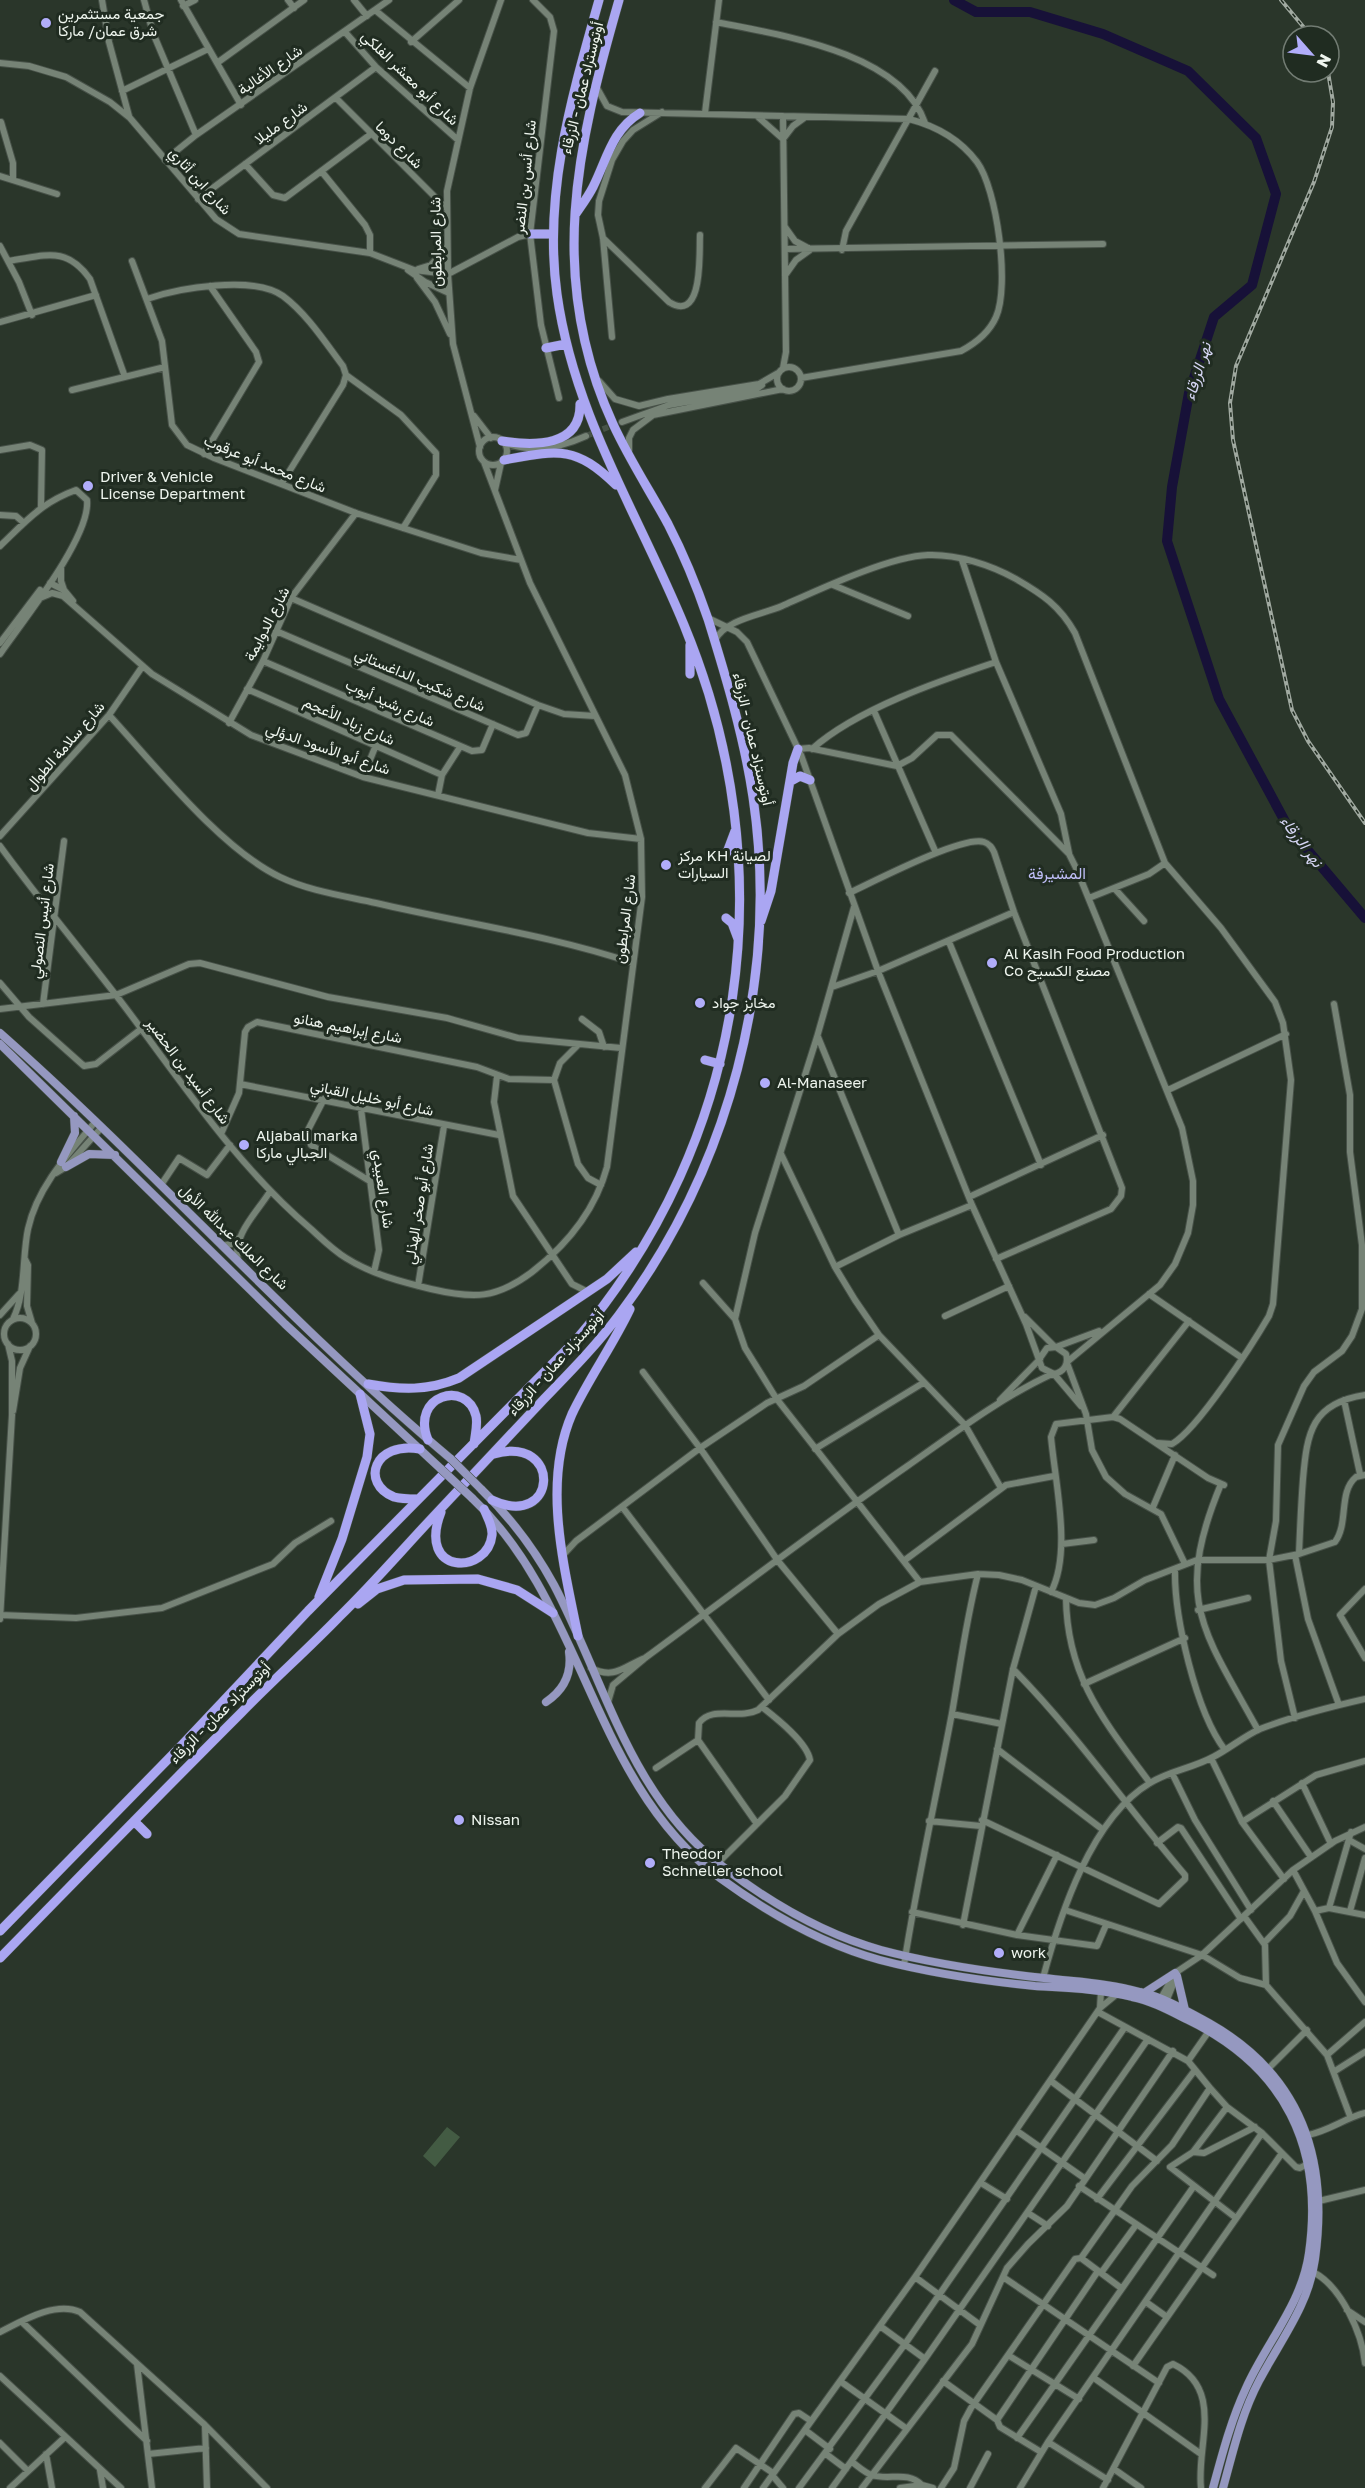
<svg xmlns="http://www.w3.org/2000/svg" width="1365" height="2488" viewBox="0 0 1365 2488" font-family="'Golos Text',Vazirmatn,sans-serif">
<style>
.green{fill:#435b43}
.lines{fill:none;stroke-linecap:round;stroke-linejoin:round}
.river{stroke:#171138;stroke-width:10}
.minor-tunnel{stroke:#475347;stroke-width:6;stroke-dasharray:6 3;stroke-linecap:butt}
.minor-casing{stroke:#475148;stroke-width:8}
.major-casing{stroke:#475148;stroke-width:9}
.highway-casing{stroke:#475148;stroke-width:10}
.minor{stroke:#768376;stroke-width:6}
.major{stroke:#9598c0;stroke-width:8}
.highway{stroke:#aaa6f2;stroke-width:9}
.rail-casing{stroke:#a0a9a0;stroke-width:4}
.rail{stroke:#202c21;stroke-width:1.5;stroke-dasharray:4.5;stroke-linecap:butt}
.major-bridge-casing{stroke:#475148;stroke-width:9;stroke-linecap:butt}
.major-bridge{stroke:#9598c0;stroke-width:8}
.poi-dot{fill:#b1adfa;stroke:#202c21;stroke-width:2}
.labels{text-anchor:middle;stroke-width:6;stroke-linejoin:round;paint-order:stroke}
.poi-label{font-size:15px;fill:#eef5ee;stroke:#202c21;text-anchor:start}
.street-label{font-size:15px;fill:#eef5ee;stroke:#202c21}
.water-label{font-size:16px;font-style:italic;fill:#d6d6f4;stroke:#202c21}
.neighbourhood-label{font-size:16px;fill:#bfbef7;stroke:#202c21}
</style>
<rect width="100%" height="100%" fill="#2a362a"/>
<path class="green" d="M447,2127L460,2137L435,2167L423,2156Z"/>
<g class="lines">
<path class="river" d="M954,0L976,12H1030L1103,34L1188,71L1256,138L1276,194L1252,285L1214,317L1189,393L1172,487L1167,541L1219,699L1288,827L1365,918"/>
<path class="minor-tunnel" d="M586,436L616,424"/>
<defs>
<path id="minor" d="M102,0L109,42L129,116
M144,0L153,33L196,135
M181,0L241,105
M288,0L294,8
M354,0L367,16
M533,0L550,17L554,31L530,234L541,325L559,398
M183,6L195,0
M375,10L470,88
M716,22C780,35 901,52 925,123
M345,32L376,67L458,140
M411,42L459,0
M0,63L29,66L66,77L110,102L130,118L216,219L239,234L370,253L414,270L448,274L518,237L530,234
M217,63L304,0
M597,88L607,106L622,112L909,119C936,126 959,138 977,162C997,189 1010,286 996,317C989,333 976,343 961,351L801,378
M122,91L208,49
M336,98L446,208
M705,113L719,0
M757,116L783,139L793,126L804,118
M783,116L786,352L783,368
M1,122L13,163V178
M165,160L196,135L389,0
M245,164L273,195L285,198L371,134
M322,172L365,225L370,235V253
M0,176L57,194
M198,199L376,67
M785,227L795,241L808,248
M603,238L669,302C704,324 699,252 700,235
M0,246L19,282L32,315
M785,249L1103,244
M842,250L846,231L935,71
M8,261C45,256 66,245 90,279L125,377
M132,261L162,341L172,425L187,445L214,458L356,513L481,553L521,560
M418,269L431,265L446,248
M408,270L425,282L449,293
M786,274L796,260L810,250
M417,278L435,302L450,334
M147,299C178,288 254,275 283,296C307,314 325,342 343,366L346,375L343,385L282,483
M0,322L96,295
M612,337L603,238L598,215L599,201L612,160L623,141L633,130L662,112
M777 379a12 12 0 1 1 24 0a12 12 0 1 1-24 0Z
M346,375L401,415L436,453V475L403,528
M599,381L615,399L639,406L668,399L759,384L778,373
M72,390L165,367
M474,416L491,438
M622,422L669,405L755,390L762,385
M479 451a14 14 0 1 1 28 0a14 14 0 1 1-28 0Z
M511,445C537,453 562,447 586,436
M480,447L453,344L448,274L447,191L470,88L501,0
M0,450L30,445L42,450L41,506
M629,450V438L633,430L653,415L783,389
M204,454L259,362L256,352L210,286
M495,490L501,463
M0,515L16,516L24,523
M0,546C25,522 42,502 76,490L87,500C91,537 22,622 0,654
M962,560L996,662L1061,814L1069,853
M61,568V581L64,590
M50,583L64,590L73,601
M833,585L908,616
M40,598L52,593L63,596L152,674L251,735L363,777L588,833L641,839
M291,598L538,705L564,714L595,716
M708,618L737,632L747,642L801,755L878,971L972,1205L1026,1324L1042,1368L1054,1374C1064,1372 1069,1364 1066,1354L1056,1347L1047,1348L1040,1358
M276,631L518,735L526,733L538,705
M715,640C726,619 761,615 782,606C818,590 890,556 928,555C957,554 991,565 1016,579C1042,594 1060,606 1075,633L1165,863L1221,928L1275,1002L1283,1023L1291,1080L1273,1304L1269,1316C1252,1345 1198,1429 1172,1444L1157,1443
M0,643L40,590
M263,661L472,751L482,750L493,724
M247,689L442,775
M874,711L936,853
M109,715C154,764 221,849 280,877C309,891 345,896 376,903C461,923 550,935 633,963
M229,723L263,661L291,598L356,513
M798,749L809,748L897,766L912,758L937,735H951L1069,854L1077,870L1182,1128L1193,1181V1205L1188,1233L1175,1264L1160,1285L1067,1362
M812,749C857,709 939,681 996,662
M363,777L376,745
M438,795L442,775L460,747
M0,836L109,715L142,667
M0,846C40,901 84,953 125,1007C183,1084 237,1166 311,1229C322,1239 333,1250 346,1258C371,1274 402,1282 431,1289C474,1299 496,1299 532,1272C568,1244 595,1211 607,1167L642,897L641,839L625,775L530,583L484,462
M1115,889L1144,921
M849,893C873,882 963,835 984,842C990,844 992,848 994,852L1014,912L1122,1188L1121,1196L1111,1209L996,1259
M1089,898L1149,874L1165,863
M854,907L817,1037L755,1233L735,1319L745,1348L776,1398L920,1582
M949,942L1041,1165
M0,983L29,1017L84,1066L96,1064L141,1029
M832,987L878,971L1014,912
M43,1004L64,841
M0,1009L116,995L189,964L200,963L328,997L447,1018L518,1038L621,1048
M582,1019L599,1032L604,1047
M818,1037L899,1235
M577,1046L560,1063L554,1080L578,1164L588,1178L601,1185
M497,1076L494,1102L513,1196L572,1284L588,1292
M240,1084L499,1135
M1168,1090L1286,1034
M324,1099L308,1130L311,1145L368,1180
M361,1109L379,1250L374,1272
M221,1134L239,1093L245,1032L248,1027L257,1022L477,1067L509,1079L554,1080
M781,1154L835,1267L855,1300L879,1335L965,1425L1001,1488
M56,1173L66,1167L102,1127
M161,1185L179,1158L207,1175L230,1145
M969,1197L1103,1135
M222,1246L231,1244L239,1238
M25,1259L28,1265L27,1306L32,1323
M238,1260C232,1236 257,1212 269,1193
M835,1267L899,1235L972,1205
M703,1283L735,1319
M418,1286L444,1126
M1149,1294L1242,1358
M0,1315L19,1294
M945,1316L1009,1286
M1025,1317L1054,1346
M4 1334a16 16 0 1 1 32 0a16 16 0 1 1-32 0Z
M13,1319C26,1293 22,1257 28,1229C37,1187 69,1153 96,1121
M1056,1347L1099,1331
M1067,1363L1086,1414L1092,1450L1106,1477L1125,1494L1161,1514L1185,1564
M643,1372L700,1448L778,1561L838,1634
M1054,1374L1081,1406
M1000,1400L1040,1359
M1344,1400L1360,1474
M13,1411L20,1368L30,1346
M1113,1417L1189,1321
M815,1449L923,1383
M1221,1484C1173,1600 1203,1630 1258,1730
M1153,1507L1175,1455
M623,1508L769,1700
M1062,1544L1094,1540
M564,1554L576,1541L700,1448L767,1403L804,1386L879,1335
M1299,1554C1300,1529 1301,1504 1303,1479C1307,1432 1312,1403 1365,1395
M1295,1555L1308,1619L1339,1705
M905,1560L1006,1485L1054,1476
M1175,1569C1174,1617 1196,1712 1225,1750
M1365,1589L1340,1615L1365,1658
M1051,1592C1072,1552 1055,1482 1051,1437L1056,1424L1113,1417L1120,1419L1208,1478L1224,1485
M1066,1598C1067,1678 1105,1722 1150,1783
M1198,1610L1248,1598
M0,1615L76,1618L162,1608L273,1564L295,1543L331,1521
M0,1619L12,1415V1361L8,1344
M591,1668C615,1680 624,1666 645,1658C732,1594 818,1528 906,1467C953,1434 1000,1398 1052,1374
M1084,1684L1185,1638
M608,1702L613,1685L644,1659
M952,1714L1002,1724
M1295,1718L1281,1661L1269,1560L1276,1521L1278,1445L1304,1386L1314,1372L1342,1351L1352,1336L1362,1309V1245L1350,1152V1095L1334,1004
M997,1749L1102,1829
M1211,1758L1242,1822L1284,1879
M656,1768L698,1740
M1172,1773L1195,1820L1251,1910
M1302,1783L1331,1844
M1273,1801L1311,1857
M982,1820L1159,1904L1185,1879V1875C1127,1807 1076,1733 1013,1669
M929,1821L981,1826
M1242,1822L1316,1775L1365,1761
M757,1824L698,1740L699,1723C712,1705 739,1720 758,1710L838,1634L879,1604L920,1582L978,1574L999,1575L1022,1580L1079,1603L1095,1605L1114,1598L1145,1580L1197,1560H1269L1299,1554L1335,1542C1349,1523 1338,1492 1356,1477L1365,1475
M1349,1840L1365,1849
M1157,1843L1178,1827L1181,1828L1241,1919
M718,1863L785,1796L810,1760C807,1742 776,1718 762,1707
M1293,1870L1315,1911L1337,1963L1365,2002
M1329,1908L1351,1832
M1065,1910L1202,1955L1240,1978L1266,1985L1327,2055L1350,2116
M1315,1911L1329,1908L1365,1915
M1350,1911L1365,1858
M912,1912L1017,1935L1097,1946L1106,1925
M1244,1916L1265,1945L1266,1985
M963,1925L1013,1669L1036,1586
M1017,1935L1057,1855
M1264,1943L1290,1916L1304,1891
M904,1965C917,1881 936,1798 952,1713C960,1667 966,1620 978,1574
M1043,1978C1060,1915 1091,1818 1150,1783C1169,1771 1193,1768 1213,1757C1229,1749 1244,1736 1260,1729C1294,1716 1330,1707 1365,1699
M1160,2000L1175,1973L1202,1955L1293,1870L1335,1841L1365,1827
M1165,2004L1177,1975
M1100,2008L1101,1991
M1098,2012L1188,2061L1209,2031
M1327,2055L1365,2022
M1268,2069L1307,2030
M1335,2071L1365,2052
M1051,2081L1157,2161
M1210,2088L1227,2107L1262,2133
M1227,2107L1193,2152L1170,2167L1236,2218
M1017,2131L1084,2178
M1308,2135C1329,2131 1345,2118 1365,2113
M1193,2152L1204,2153L1255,2127
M981,2183L1007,2199
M1079,2186L1213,2275
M1097,2199L1195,2070
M1319,2201L1365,2190
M1028,2213L1048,2226
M1081,2258L1132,2186L1172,2145L1210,2088L1188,2061
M1313,2272C1341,2286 1362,2333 1365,2363
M1101,2273L1136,2225
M915,2277L980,2325
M1003,2277L1159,2383
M1146,2302L1167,2317
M1347,2310L1365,2322
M22,2322L147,2441
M880,2326L925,2359
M0,2332C22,2321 55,2301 80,2312L205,2425L267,2488
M1008,2355L1079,2399
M137,2364L152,2488
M1133,2366L1282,2153
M0,2376L121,2488
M1094,2378L1201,2454
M840,2381L907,2429
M943,2381L997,2420L1098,2271
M997,2420L1000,2427L1041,2452
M205,2426L207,2488
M805,2430L830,2449
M1017,2438L1194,2186
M1048,2442L1108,2480
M0,2443L28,2471
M46,2454L52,2488
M148,2454L206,2448
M826,2454L846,2469
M852,2462C858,2466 865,2473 872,2475C889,2481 907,2470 922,2485
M1114,2469L1141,2488
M100,2470L103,2488
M772,2475L783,2488
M10,2488L64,2438
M705,2488L736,2448L773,2473
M744,2488L794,2414L799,2413L811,2421
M763,2488L915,2277L1100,2008L1117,1994
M799,2488L905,2344L1125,2027
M832,2488L925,2359L1148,2039
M862,2488L972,2344L1007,2268L1028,2244L1067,2206L1173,2051
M900,2488L922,2485L933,2488
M941,2488L954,2468L964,2421L971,2408L1075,2259L1081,2258L1121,2288
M970,2488L988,2454
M1020,2488L1048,2442L1262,2133L1296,2167L1300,2168L1309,2163
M1103,2488L1167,2367L1173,2364C1225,2389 1196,2446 1201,2488"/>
<path id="major" d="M0,1033C155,1170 292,1326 451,1459
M0,1044L285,1324L441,1469
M61,1162L75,1133L74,1116
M66,1167L89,1154L115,1155
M481,1489C510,1517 535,1550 554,1585C605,1682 630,1796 722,1866C769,1902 823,1934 881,1950C934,1964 989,1972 1044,1978C1076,1982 1109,1983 1140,1992C1165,1998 1187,2011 1209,2023C1301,2075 1329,2158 1315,2259C1309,2305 1280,2341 1259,2381C1241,2415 1233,2452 1223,2488
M472,1498C586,1605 591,1782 720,1878C768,1913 822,1944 880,1960C930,1973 983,1981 1035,1986C1067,1988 1101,1989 1132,1997C1152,2001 1170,2011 1188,2020C1285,2067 1324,2147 1309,2253C1302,2304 1266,2343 1246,2388C1231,2420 1222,2455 1213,2488
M546,1702C564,1690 572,1673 569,1652
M1177,1976L1185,2010
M1144,1993L1175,1973"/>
<path id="highway" d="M575,215C581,206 588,197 593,187C607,159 612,130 640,113
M530,234H553
M546,348L566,344
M502,441C534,446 581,447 580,404
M504,460C558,450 575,445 616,485
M690,645V674
M791,781L800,776L810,780
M726,855L735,831
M726,918L732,923L738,939
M761,921L771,891L793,763L798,749
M705,1060L720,1064
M368,1384C401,1390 428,1391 459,1378L607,1279L636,1252
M428,1440C410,1395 467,1379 476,1416C478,1425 475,1435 474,1444
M418,1499C410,1499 401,1499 394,1497C360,1483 374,1441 420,1449
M492,1500C558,1531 563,1434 494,1454
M441,1512C416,1576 488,1575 492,1535C493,1526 487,1517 484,1509
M319,1597L342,1539L367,1457L370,1434L360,1394
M358,1604L377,1589L404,1580L478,1579L517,1590L553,1613
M578,1636C564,1566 542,1483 572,1414C589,1378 613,1345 630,1309
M134,1821L147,1834
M0,1931L181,1746L308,1611L576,1340C748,1138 785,868 684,625C638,513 574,416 557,294C543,193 572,96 599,0
M0,1958C80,1876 160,1794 241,1713C273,1680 307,1650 339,1617C372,1585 402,1550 433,1517C470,1478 506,1439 543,1400C569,1373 596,1346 619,1315C729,1168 780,979 753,797C744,737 726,677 708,619C697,587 684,555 668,524C650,491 629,459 613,424C546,278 577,146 619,0"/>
</defs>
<use href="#minor" class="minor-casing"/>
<use href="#major" class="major-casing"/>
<use href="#highway" class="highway-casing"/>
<use href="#minor" class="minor"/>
<use href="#major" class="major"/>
<use href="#highway" class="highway"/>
<defs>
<path id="rail" d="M1281,0L1311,36
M1328,72L1333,102L1332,127L1314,182L1236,366L1230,403L1233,440L1292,710L1308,741L1365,823"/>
</defs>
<use href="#rail" class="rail-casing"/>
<use href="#rail" class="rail"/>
<defs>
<path id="major-bridge" d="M451,1459L481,1489
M441,1469L472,1498"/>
</defs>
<use href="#major-bridge" class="major-bridge-casing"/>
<use href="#major-bridge" class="major-bridge"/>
</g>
<g class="poi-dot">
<circle cx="46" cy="23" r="6"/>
<circle cx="88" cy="486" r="6"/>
<circle cx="666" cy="865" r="6"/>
<circle cx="992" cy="963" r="6"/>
<circle cx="700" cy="1003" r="6"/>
<circle cx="765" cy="1083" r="6"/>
<circle cx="244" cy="1145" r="6"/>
<circle cx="459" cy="1820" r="6"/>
<circle cx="650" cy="1863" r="6"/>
<circle cx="999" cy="1953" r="6"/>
</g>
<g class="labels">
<g class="poi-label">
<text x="58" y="19">جمعية مستثمرين<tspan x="58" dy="17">شرق عمان/ ماركا</tspan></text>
<text x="100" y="482">Driver &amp; Vehicle<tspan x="100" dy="17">License Department</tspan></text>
<text x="678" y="861">مركز KH لصيانة<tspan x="678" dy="17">السيارات</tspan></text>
<text x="1004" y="959">Al Kasih Food Production<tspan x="1004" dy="17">Co مصنع الكسيح</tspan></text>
<text x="712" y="1008">مخابز جواد</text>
<text x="777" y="1088">Al-Manaseer</text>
<text x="256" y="1141">Aljabali marka<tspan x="256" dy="17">الجبالي ماركا</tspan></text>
<text x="471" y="1825">Nissan</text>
<text x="662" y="1859">Theodor<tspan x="662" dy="17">Schneller school</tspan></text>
<text x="1011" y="1958">work</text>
</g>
<g class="street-label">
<text transform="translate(270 70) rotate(-35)" y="5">شارع الأغالبة</text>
<text transform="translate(410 78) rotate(44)" y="5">شارع أبو معشر الفلكي</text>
<text transform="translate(582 88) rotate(-76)" y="5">أوتوستراد عمان - الزرقاء</text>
<text transform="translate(281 123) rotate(-36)" y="5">شارع مليلا</text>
<text transform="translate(399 145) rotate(45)" y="5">شارع دوما</text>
<text transform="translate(525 177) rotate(-84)" y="5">شارع أنس بن النضر</text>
<text transform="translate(200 181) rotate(48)" y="5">شارع ابن أثاري</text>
<text transform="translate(436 242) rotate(-91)" y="5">شارع المرابطون</text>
<text transform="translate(265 464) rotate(22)" y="5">شارع محمد أبو عرقوب</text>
<text transform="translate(267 624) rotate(-63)" y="5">شارع الدوايمة</text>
<text transform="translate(420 680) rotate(23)" y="5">شارع شكيب الداغستاني</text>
<text transform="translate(390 703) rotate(24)" y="5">شارع رشيد أيوب</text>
<text transform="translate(349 721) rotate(24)" y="5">شارع زياد الأعجم</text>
<text transform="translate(753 739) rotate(77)" y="5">أوتوستراد عمان - الزرقاء</text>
<text transform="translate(65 746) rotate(-49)" y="5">شارع سلامة الطوال</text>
<text transform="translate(328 749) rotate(19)" y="5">شارع أبو الأسود الدؤلي</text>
<text transform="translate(625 919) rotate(-83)" y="5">شارع المرابطون</text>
<text transform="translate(42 921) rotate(-83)" y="5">شارع أنيس النصولي</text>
<text transform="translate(348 1028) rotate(11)" y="5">شارع إبراهيم هنانو</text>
<text transform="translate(188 1071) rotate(53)" y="5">شارع أسيد بن الحضير</text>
<text transform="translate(372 1098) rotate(12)" y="5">شارع أبو خليل القباني</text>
<text transform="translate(383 1189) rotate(82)" y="5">شارع العبيدي</text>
<text transform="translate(419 1204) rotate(-81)" y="5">شارع أبو صخر الهذلي</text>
<text transform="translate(234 1237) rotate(44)" y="5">شارع الملك عبدالله الأول</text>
<text transform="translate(556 1363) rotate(-48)" y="5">أوتوستراد عمان - الزرقاء</text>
<text transform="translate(220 1713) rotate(-45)" y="5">أوتوستراد عمان - الزرقاء</text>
</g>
<g class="water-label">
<text transform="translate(1197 371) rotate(-73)" y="6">نهر الزرقاء</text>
<text transform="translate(1302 841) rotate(53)" y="6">نهر الزرقاء</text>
</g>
<g class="neighbourhood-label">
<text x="1057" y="879">المشيرفة</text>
</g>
</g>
<g transform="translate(1311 54) rotate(118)"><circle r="28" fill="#202c21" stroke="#727c73" stroke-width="1.5"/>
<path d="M0-4.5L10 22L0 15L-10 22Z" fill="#b1adfa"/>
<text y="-9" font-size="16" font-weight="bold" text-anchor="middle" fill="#eef5ee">N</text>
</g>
</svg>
